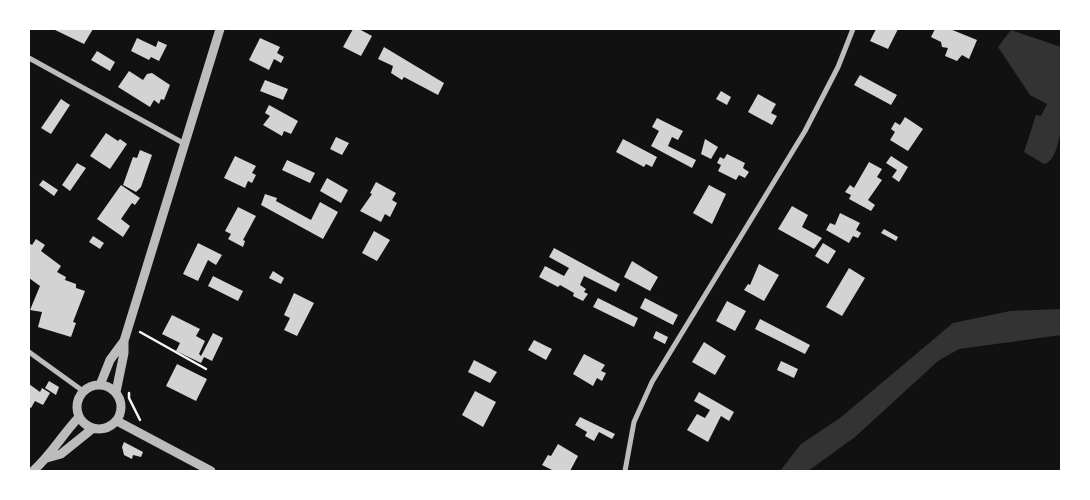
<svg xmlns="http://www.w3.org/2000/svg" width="1090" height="500" viewBox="0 0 1090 500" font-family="'Crimson Pro',serif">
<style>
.water{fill:#333}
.building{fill:#d3d3d3}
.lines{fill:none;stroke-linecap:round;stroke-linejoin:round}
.path{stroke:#f5f5f5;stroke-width:2.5}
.minor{stroke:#bcbcbc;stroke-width:5}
.tertiary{stroke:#bcbcbc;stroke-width:9}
</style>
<rect width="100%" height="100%" fill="#111"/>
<path class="water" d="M1011,30L1061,47C1061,71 1069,158 1044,164L1024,152L1036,115L1041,116L1047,104L1030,95L998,47Z
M1061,309V335L959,349L938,361L855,437L808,471H780L801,444L840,418L953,323L1010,311Z"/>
<path class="building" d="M53,29H93L84,44Z
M353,29H359L372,36L361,56L343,47Z
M876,29H898L888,49L870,41Z
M935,29H950L977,40L969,59L962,55L957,61L945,56L948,48L942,47L941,42L931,37Z
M137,38L156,47L158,41L167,45L159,61L151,57L149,60L131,51Z
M260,38L280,47L277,53L284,57L281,63L274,59L269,70L249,60Z
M384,47L444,83L438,95L404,77L402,80L391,73L393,66L378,59Z
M97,51L115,62L110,71L91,60Z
M129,71L143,80L147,74L152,73L170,85L164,100L161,99L159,104L154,100L150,107L118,87Z
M860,75L897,95L891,105L854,85Z
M265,80L288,89L283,100L260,91Z
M721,91L731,97L727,105L716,99Z
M758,94L776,104L771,113L777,116L772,125L748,112Z
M61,99L70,105L51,134L41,128Z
M269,105L298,121L291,134L284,131L282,136L263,125L270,116L265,113Z
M905,117L923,129L908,151L890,140L895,132L891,129L895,122L900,125Z
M657,118L683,131L678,140L672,137L668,146L696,160L692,168L651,146L659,131L652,127Z
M106,133L118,141L120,139L127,144L110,169L90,156Z
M336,137L349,143L342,155L330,149Z
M623,139L657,157L652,167L646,164L644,167L616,152Z
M705,139L718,147L711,159L701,154Z
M140,150L152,155L141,187L136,192L123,185L133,157L137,158Z
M727,154L745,163L743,168L749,172L745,178L739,175L736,180L718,171L721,165L717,163L720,157L724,159Z
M235,156L256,166L252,173L256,175L252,183L248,181L245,188L224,178Z
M891,156L908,167L899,182L892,177L897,170L886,163Z
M287,160L315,173L310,183L282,170Z
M869,162L882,169L877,177L882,180L868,200L875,205L871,211L849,199L851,195L845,192L850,185L854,188Z
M77,163L86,168L70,191L62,185Z
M327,178L348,190L341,203L320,191Z
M43,180L58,190L54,196L39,185Z
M376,182L396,193L392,200L397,203L390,217L385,214L381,222L360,211L372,194L370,193Z
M121,185L140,198L135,205L132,203L121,219L130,226L123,237L97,219Z
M709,185L726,194L712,224L693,213Z
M265,194L277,198L276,201L311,220L320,202L338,212L323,239L261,205Z
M792,206L808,215L802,227L822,238L814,249L778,229Z
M238,207L256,216L243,240L245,241L243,247L228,239L231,234L225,231Z
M840,213L860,223L856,230L861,233L858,238L853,236L849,243L826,230L830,223L835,225Z
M884,229L898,237L896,241L881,233Z
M374,231L390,240L377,261L362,253Z
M93,236L104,243L100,249L89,242Z
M36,239L45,245L41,251L61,266L57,272L66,277L65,280L76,284V288L85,291L73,322L76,323L71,337L38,327L42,312L30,310L40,286L29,278V243L32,245Z
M198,243L222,255L216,265L208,260L198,281L183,274Z
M823,243L836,251L828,264L815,256Z
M554,248L620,284L616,292L584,276L580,285L586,289L584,292L588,294L583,301L573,296L574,293L560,285L558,287L539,277L545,266L564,276L569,268L549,257Z
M632,261L658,277L650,291L624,277Z
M759,264L779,275L764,301L744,290L748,284L750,285Z
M849,268L865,278L842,316L826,307Z
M273,271L284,278L281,284L269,278Z
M213,276L243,291L238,301L208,286Z
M294,293L314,303L297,336L284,330L290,318L284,315Z
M598,298L638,318L634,327L593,307Z
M645,298L678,315L673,325L640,308Z
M727,301L746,311L735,331L716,321Z
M172,315L200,329L196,336L205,341L199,354L201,356L213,333L223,338L212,361L204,357L201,363L176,351L180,343L162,334Z
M760,319L810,345L805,354L755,329Z
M656,331L668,337L665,344L653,338Z
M534,340L552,349L546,360L528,350Z
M704,342L726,356L715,375L692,362Z
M584,354L605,365L601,371L606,373L602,381L597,378L593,386L573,374Z
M474,360L497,372L490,383L468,372Z
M781,361L798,369L794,378L777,370Z
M177,364L207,379L196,401L166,386Z
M49,381L59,387L56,395L45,388Z
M29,384L40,392L42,388L50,393L43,405L35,401L31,408L29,407Z
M475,391L496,402L483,427L462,415Z
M699,392L734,412L729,421L721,416L708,442L687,430L697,414L705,418L710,410L694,401Z
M580,417L615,434L612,439L599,432L594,441L585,436L587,432L575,425Z
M124,442L143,452L141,457L133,455L132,459L124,455L122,447Z
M558,444L578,456L570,471H554L542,465L548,455L551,456Z"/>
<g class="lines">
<path class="path" d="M140,332L206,369
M129,393V398L140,420"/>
<path class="minor" d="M29,58L185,144
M29,352L83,391
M625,471L634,422L652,382L805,131L838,67L853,29"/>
<path class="tertiary" d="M77 407a22 22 0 1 1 44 0a22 22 0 1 1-44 0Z
M100,385L110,360L124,341L220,29
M116,392L124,353V341
M117,421L211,471
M47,458L61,454L92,429
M33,471C51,455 62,435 79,417"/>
</g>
<rect width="1090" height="500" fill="none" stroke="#ffffff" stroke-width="60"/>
</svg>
